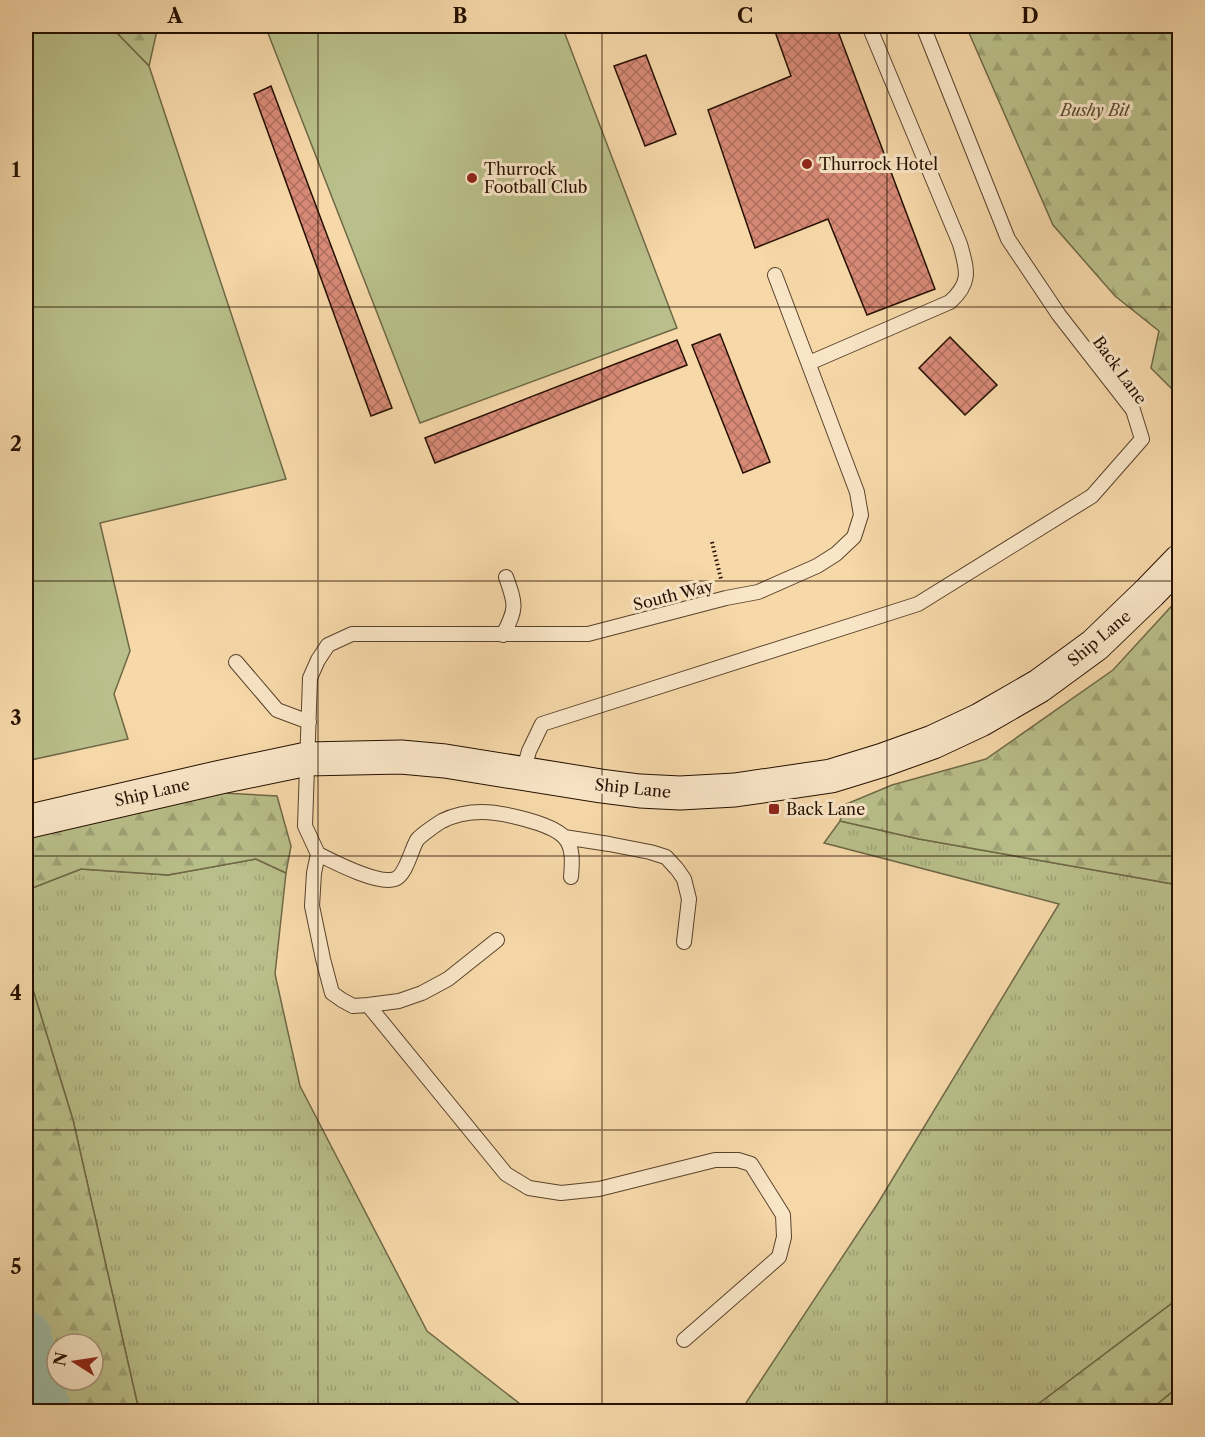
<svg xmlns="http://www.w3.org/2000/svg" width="1205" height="1437" viewBox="0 0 1205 1437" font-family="'Libre Caslon Text',serif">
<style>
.grass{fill:url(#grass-tufts);stroke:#6f6846;stroke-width:1.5}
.forest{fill:url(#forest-firs);stroke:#6f6846;stroke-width:1.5;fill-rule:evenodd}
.green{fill:#b9bf8a;stroke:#6f6846;stroke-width:1.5}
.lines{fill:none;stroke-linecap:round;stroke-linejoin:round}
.river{stroke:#9ebba3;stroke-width:51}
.building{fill:url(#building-cross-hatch);stroke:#251001;stroke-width:1.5}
.lane-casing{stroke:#59422b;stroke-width:16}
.secondary-casing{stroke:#251001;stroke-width:35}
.path{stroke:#251001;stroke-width:4;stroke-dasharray:1.5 3;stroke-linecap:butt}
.lane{stroke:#f9e6c7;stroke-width:14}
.secondary{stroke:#f9e6c7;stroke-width:33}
.grid{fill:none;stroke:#251001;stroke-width:1.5;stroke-opacity:0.55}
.poi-dot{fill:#8f2418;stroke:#f9e6c7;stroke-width:2}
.labels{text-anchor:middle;stroke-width:6;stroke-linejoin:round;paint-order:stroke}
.park-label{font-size:16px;font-style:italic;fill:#594d31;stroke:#f9e6c7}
.poi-label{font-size:16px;fill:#251001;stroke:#f9e6c7;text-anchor:start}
.street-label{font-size:16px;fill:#251001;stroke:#f9e6c7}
.neatline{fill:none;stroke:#251001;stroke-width:2}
.grid-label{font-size:20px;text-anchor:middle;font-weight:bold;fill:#251001}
</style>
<defs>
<pattern id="grass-tufts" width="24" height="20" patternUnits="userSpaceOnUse" patternTransform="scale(1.5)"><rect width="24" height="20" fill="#b9bf8a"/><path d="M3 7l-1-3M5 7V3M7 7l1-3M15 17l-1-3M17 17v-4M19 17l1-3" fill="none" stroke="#9fa375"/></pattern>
<pattern id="forest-firs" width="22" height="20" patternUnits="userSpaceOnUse" patternTransform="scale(1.5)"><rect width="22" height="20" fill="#b9bf8a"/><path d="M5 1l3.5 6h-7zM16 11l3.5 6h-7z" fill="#9fa375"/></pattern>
<pattern id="building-cross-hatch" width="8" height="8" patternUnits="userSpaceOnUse" patternTransform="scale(1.5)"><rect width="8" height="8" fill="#d88a77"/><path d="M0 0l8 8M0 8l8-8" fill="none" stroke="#af6f5f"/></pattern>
</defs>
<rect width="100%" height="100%" fill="#f6d8a9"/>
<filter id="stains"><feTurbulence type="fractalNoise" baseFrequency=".00333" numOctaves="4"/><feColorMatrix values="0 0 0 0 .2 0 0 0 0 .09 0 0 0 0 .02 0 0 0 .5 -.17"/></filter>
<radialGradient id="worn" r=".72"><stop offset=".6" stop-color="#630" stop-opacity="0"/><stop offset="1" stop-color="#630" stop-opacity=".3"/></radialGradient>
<path class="grass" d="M840,821L919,839L1179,885V1298L1029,1411L740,1412L878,1203L1059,904L824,843Z
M256,859L286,873L275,974L300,1086L427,1331L529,1411H139L73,1120L26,967L27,890L81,869L168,875Z
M1179,1386V1411H1149Z"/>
<path class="forest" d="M110,26H158L149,66Z
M966,26H1179V396L1151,368L1159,331L1115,296L1053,225Z
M1179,598V885L919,839L840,821L844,805L892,785L986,759L1113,670Z
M204,792L277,796L291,846L286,873L256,859L168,875L81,869L27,890L26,944V834Z
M26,967L73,1120L139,1411H36L26,1377ZM57,1344H93V1380H57Z
M1179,1298V1386L1149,1411H1029Z"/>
<path class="green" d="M26,26H110L149,66L286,479L100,523L130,651L114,694L128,739L26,761Z
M274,26H562L677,328L420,423L266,28Z"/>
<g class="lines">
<path class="river" d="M26,1336L41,1398L47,1412"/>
</g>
<path class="building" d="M773,26H836L935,289L867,315L828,219L755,248L708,110L791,76Z
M646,55L676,134L645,146L614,66Z
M271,86L392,408L371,416L254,94Z
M720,334L770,462L743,473L692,345Z
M950,337L997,385L965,415L919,368Z
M677,340L687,365L435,463L425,438Z"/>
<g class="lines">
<defs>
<path id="lane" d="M809,363L950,302C972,282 967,270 960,244L869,26
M503,635C517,608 516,605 506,577
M236,662L277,710L309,722
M523,772L529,751L542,724L918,604L1092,496L1142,439L1133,410L1059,315L1008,239L923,26
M564,837L609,844L650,852L666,857L677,869L684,879L689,899L684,942
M318,854C334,862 378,885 395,879C406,875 411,850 417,840C421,835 437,824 442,821C454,815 470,812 482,812C501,812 551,823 564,837C574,847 572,864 571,877
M497,940L448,979L422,993L399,1001L368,1005L353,1006L342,1000L332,993L323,959L312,906L314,873L318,854L305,826L310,678L318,660L328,645L352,634H588L726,598L758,592L817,566L836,554L854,537L861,515L857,492L775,275
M368,1005L506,1174L529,1188L561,1193L599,1189L715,1160H738L751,1164L783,1215L784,1237L779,1257L684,1340"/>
<path id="secondary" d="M26,822L221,777L307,759L401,757L445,761L601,786L640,791L680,793L735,790L831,776L883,760L933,742L980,720L1039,686L1095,645L1150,592L1180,561"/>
</defs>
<use href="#lane" class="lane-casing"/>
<use href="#secondary" class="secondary-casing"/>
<path class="path" d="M712,542L721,579"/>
<use href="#lane" class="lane"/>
<use href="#secondary" class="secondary"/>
</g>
<path class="grid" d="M318,26V1412M602,26V1412M887,26V1412M26,307H1180M26,581H1180M26,856H1180M26,1130H1180"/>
<g class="poi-dot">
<circle cx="807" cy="164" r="6"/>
<circle cx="472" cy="178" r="6"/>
<rect x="768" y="803" width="12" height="12" rx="3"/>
</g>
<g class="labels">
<g class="park-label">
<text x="1095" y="116">Bushy Bit</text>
</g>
<g class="poi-label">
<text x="819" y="170">Thurrock Hotel</text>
<text x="484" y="175">Thurrock<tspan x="484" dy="18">Football Club</tspan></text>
<text x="786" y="815">Back Lane</text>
</g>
<g class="street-label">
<text transform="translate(1120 370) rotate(54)" y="6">Back Lane</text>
<text transform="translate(673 595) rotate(-14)" y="6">South Way</text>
<text transform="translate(1099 638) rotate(-40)" y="6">Ship Lane</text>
<text transform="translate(633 788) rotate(6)" y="6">Ship Lane</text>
<text transform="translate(152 792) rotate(-13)" y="6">Ship Lane</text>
</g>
</g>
<rect width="1205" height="1437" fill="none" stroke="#f6d8a9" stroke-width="66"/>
<g transform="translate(75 1362) rotate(282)"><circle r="28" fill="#f9e6c7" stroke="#a49078" stroke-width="1.5"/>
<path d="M0-4.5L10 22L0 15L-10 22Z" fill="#8f2418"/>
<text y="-9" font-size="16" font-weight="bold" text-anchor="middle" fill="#251001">N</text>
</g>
<rect x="33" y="33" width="1139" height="1371" class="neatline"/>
<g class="grid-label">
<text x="175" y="23">A</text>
<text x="460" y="23">B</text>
<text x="745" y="23">C</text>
<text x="1030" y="23">D</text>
<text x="16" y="177">1</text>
<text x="16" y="451">2</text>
<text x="16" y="725">3</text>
<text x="16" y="1000">4</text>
<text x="16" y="1274">5</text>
</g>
<rect width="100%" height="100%" filter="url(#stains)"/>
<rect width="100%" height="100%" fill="url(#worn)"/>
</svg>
